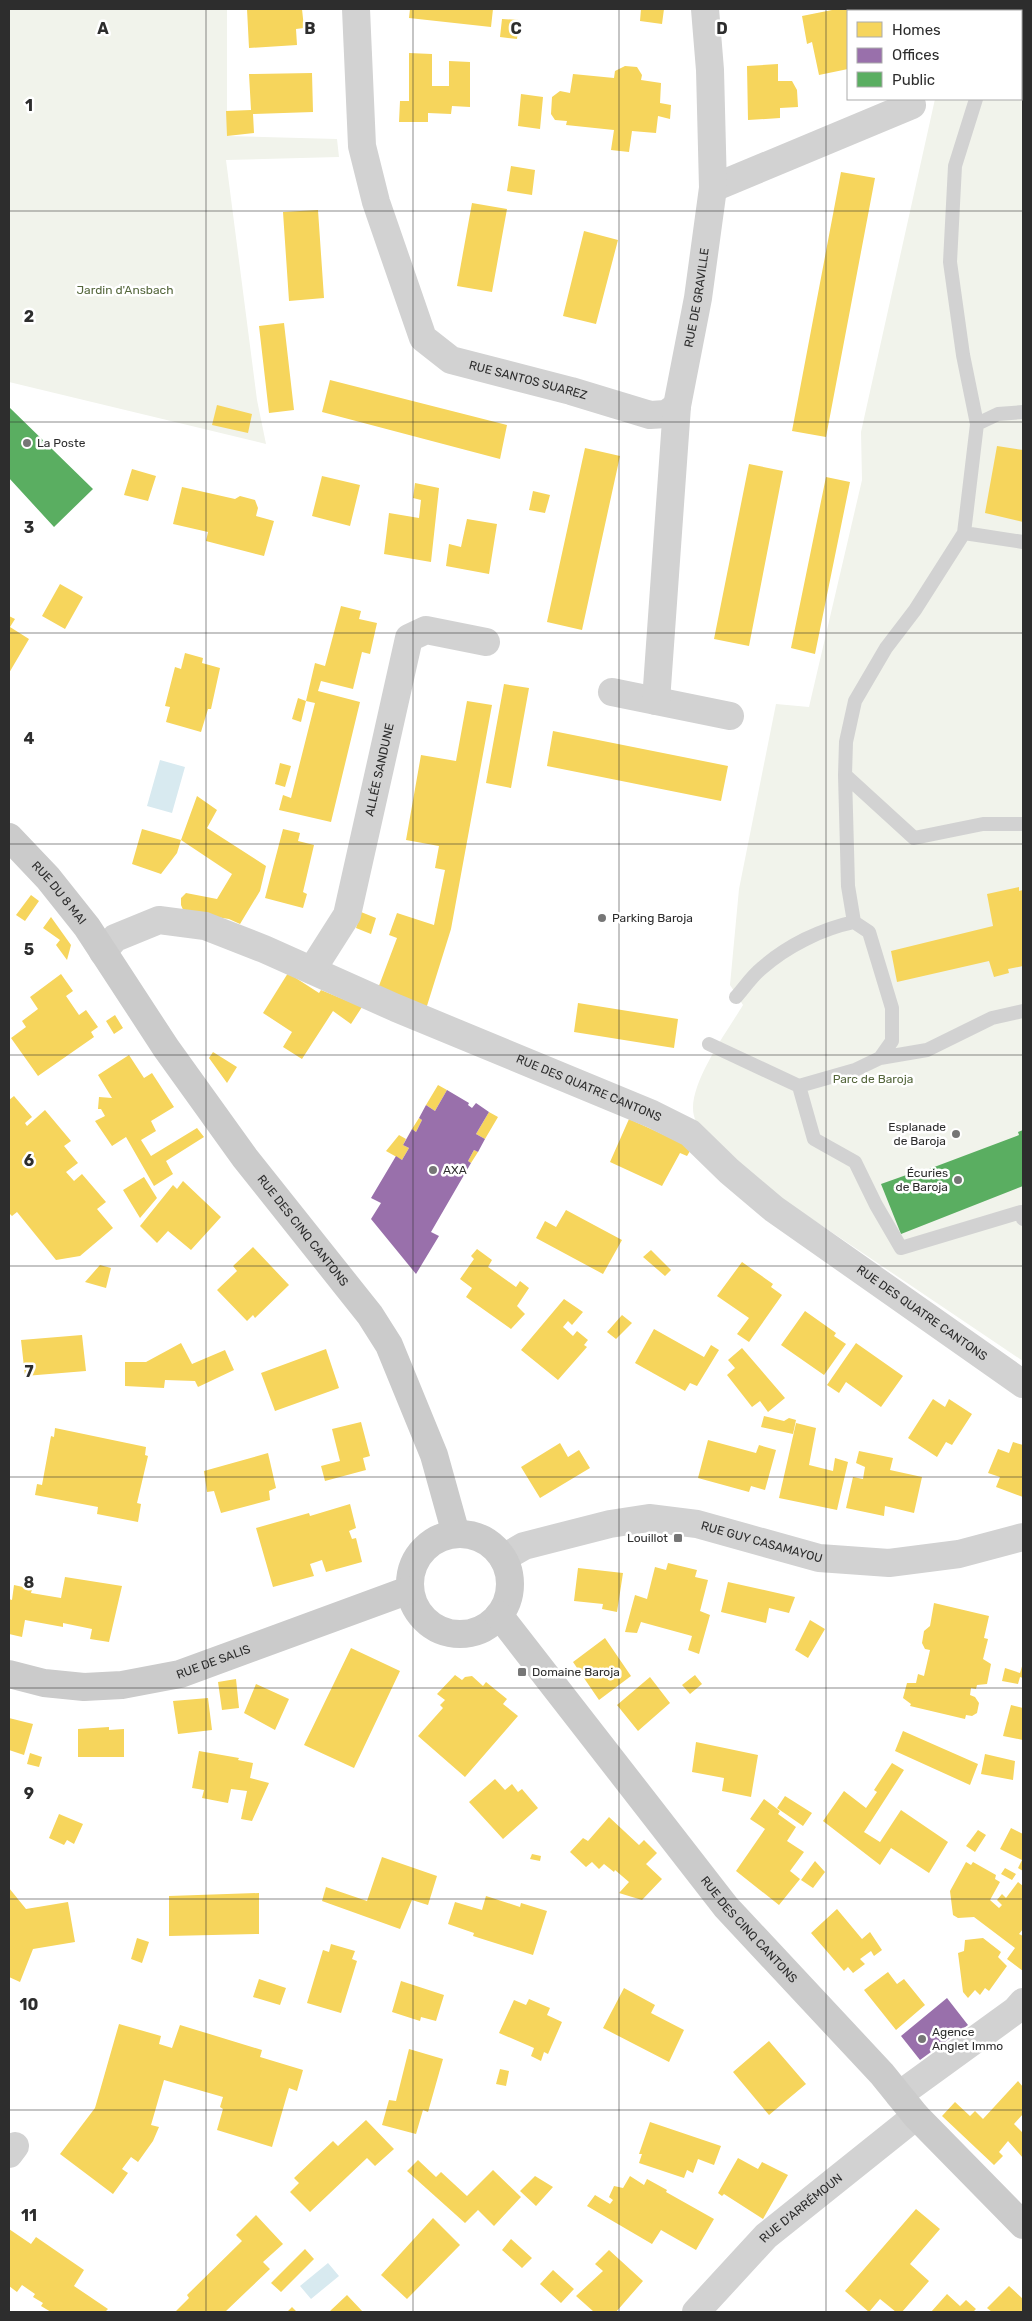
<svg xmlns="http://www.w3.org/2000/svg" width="1032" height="2321" viewBox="0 0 1032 2321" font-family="Rubik,sans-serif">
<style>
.green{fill:#f1f3eb}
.water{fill:#d8eaf0}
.homes{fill:#f6d55c}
.offices{fill:#9970ab}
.public{fill:#5aae61}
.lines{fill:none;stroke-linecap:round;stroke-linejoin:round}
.lane{stroke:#d2d2d2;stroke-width:14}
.street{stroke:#d2d2d2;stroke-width:28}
.secondary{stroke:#cbcbcb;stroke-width:28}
.grid{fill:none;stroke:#2d2d2d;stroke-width:1;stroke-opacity:0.55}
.poi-dot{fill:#767676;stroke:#fff;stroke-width:2}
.labels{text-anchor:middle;stroke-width:5;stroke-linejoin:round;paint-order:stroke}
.park-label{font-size:12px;fill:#55673c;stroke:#fff}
.street-label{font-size:12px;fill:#2d2d2d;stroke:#fff}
.poi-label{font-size:12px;fill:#2d2d2d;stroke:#fff;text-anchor:start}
.grid-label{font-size:16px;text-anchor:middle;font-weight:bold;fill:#2d2d2d;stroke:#fff;stroke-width:5;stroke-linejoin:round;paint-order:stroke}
</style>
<rect width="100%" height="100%" fill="#fff"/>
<path class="green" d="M9,9H227V136L337,139L339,157L226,160L257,400L266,444L9,382Z
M955,9H1023V1361L732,1165C720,1151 699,1135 694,1116C686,1087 728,1030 743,1005L730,985L739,889L776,704L809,707L862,480L861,432L935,99H1021V11H954Z"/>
<path class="water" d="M160,760L185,767L172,813L147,806Z
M328,2263L339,2276L311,2299L300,2286Z"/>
<path class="homes" d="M247,9H302L304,28L296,29L297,45L249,48Z
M410,9H493L491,27L409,18Z
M641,9H664L662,24L640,21Z
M837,9H847L848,16V69L819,75L812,42L807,44L802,16Z
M880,9H919V11H879Z
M502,19L519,20L517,39L500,37Z
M409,53L432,54V86H449V61L470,62V107L452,106L451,114L428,113V122H399L400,101H409Z
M778,64V81H792L797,90L798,107L780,108V118L748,120L747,66Z
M625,66L637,67L642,75L641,80L661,83L660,103L671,105L670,119L658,116L656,133L632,131L629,152L611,150L614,130L566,125L567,121L555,120L551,114L552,97L560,91L570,93L573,74L614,78L615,71Z
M312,73L313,112L253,114L254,133L227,136L226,111L251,110L249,74Z
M521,94L543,97L540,129L518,126Z
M511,166L535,170L532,195L507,191Z
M841,172L875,178L826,437L792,431Z
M472,203L507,209L492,292L457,286Z
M318,210L324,298L289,301L283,212Z
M584,231L618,240L596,324L563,316Z
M284,323L294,410L269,413L259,326Z
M330,380L507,425L500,459L322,412Z
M217,405L252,414L248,433L212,425Z
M997,446L1023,450V522L985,513Z
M585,448L620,456L582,630L547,622Z
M749,464L783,471L749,646L714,639Z
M132,469L156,476L148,501L124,495Z
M322,476L360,485L350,526L312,516Z
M826,477L850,482L815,654L791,648Z
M415,483L439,488L431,562L384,554L389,513L419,518L421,500L413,498Z
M182,487L235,499L240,496L255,500L258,508L256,516L274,521L264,556L206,541L208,532L173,524Z
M533,491L550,495L545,513L529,510Z
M467,519L497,524L489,574L446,566L449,544L461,547Z
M60,584L83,597L65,629L42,616Z
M341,606L361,611L359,619L377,623L370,654L362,652L353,689L321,681L318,691L360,702L331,822L279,810L283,795L291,798L315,703L306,701L301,722L292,719L298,698L306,701L315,663L325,666Z
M9,616L15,619L10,627L29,639L9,673Z
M185,653L203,658L202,663L220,668L211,709H208L201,732L166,722L170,707L165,706L175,667L181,669Z
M504,684L529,688L511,788L486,783Z
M467,701L492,705L451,929L426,1009L377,991L397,938L389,935L397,913L434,925L445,870L435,868L439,846L406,840L421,755L456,761Z
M553,731L728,766L721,801L547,766Z
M280,763L291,766L285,787L275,784Z
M197,796L217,810L207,828L266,866L260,891L240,924L229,919L184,912L181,905V898L186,893L217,899L232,874L181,840Z
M142,829L181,840L177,853L161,874L132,864Z
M283,829L300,833L298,841L314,845L303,892L307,894L303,908L265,898Z
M1019,887V891L1023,890V966L1008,969L1009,973L994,977L989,961L897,982L891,951L993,926L987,894Z
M31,895L39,901L25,921L16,915Z
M361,912L376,918L371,934L356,928Z
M51,917L71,945L67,960L56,945L60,940L43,928Z
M288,973L319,993L321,990L362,1007L351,1024L333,1011L302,1059L283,1047L292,1032L263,1013Z
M61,974L73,991L66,996L79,1015L86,1010L98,1027L91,1032L94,1037L38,1076L11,1038L26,1027L22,1021L38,1009L30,997Z
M578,1003L678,1019L674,1048L574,1032Z
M115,1015L123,1028L114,1034L106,1021Z
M213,1052L237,1067L227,1083L209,1058Z
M129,1055L144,1078L152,1073L174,1107L151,1121L156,1131L141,1140L151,1156L197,1128L204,1137L166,1161L173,1174L154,1186L126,1137L112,1146L95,1121L105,1116L101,1109H98L99,1097L112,1098L98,1075Z
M438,1085L447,1090L435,1111L426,1105Z
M14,1096L32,1117L25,1123L27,1126L45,1110L71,1141L64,1146L78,1163L66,1172L74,1181L82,1174L106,1202L97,1209L113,1228L80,1256L56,1260L17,1212L12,1216L9,1213V1100Z
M489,1112L498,1117L485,1139L476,1134Z
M419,1118L422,1120L416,1132L412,1129Z
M629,1119L682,1143L690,1151L687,1156L680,1153L662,1186L610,1162Z
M399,1135L406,1139L403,1145L409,1148L402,1160L386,1151Z
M474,1150L478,1152L471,1163L468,1161Z
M144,1177L157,1198L140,1218L123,1190Z
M183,1181L221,1217L191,1250L168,1231L157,1243L140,1226L173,1185L177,1189Z
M566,1210L622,1240L603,1274L536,1238L545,1221L556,1227Z
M253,1247L289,1285L255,1318L253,1315L247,1321L217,1290L237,1271L233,1266Z
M477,1249L492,1260L488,1267L516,1287L520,1281L529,1288L517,1306L525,1314L511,1329L466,1297L472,1288L460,1279L474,1259L471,1256Z
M651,1250L671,1270L665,1276L643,1257Z
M742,1262L773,1284L771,1287L782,1295L749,1342L737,1334L749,1318L717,1296Z
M100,1265L111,1268L106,1288L85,1282Z
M564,1299L583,1312L572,1325L568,1321L563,1327L573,1336L577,1331L588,1340L584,1345L587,1347L558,1380L521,1350Z
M805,1311L836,1333L834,1336L846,1344L824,1375L781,1345Z
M622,1315L632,1323L616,1339L607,1332Z
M654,1329L704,1357L711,1345L719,1350L697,1386L690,1383L685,1391L635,1363Z
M82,1335L86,1371L25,1376L21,1340Z
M181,1343L192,1364L225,1350L234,1370L198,1387L195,1381L165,1380L164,1388L125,1386V1362H146Z
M856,1343L903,1376L881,1407L846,1382L839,1393L827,1385Z
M742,1348L785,1398L768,1412L760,1401L752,1407L727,1375L735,1368L728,1360Z
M326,1349L339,1388L275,1411L261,1373Z
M933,1399L945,1407L949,1399L972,1414L952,1445L946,1442L937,1457L908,1438Z
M764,1416L784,1421L789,1418L796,1420L793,1434L761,1427Z
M361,1422L370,1456L363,1458L366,1470L325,1481L321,1466L340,1461L332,1429Z
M796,1423L816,1428L809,1465L833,1471L835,1458L848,1462L837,1510L779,1498Z
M55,1428L146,1447L145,1455L148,1456L137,1503L141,1504L138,1522L97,1514L98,1507L35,1495L37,1484L42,1485L51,1436L54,1437Z
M708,1440L756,1453L759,1445L776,1450L765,1490L751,1486L749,1492L698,1478Z
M1013,1442L1023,1445V1497L996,1487L1000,1477L988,1473L998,1449L1009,1453Z
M560,1443L568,1457L579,1450L590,1468L540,1498L521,1467Z
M859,1451L893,1458L890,1470L922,1477L914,1513L885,1506L884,1516L846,1508L853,1477L863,1479L865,1467L856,1463Z
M268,1453L276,1488L269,1491L270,1500L221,1513L214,1491L207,1492L204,1471Z
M350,1504L356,1528L349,1531L352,1539L356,1538L362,1562L326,1572L322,1560L310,1564L314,1576L273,1587L256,1528L309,1513L310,1516Z
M668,1563L697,1570L695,1577L708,1580L700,1611L710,1615L699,1654L688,1650L692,1636L641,1622L637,1633L625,1632L635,1595L647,1599L655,1567L666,1570Z
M578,1568L623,1573L617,1612L602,1609L603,1604L574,1601Z
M65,1577L122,1586L109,1642L90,1639L92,1629L63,1623V1627L25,1620L22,1637L9,1634V1599L12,1600L14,1585L32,1589L31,1593L61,1598Z
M728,1582L773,1592L795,1597L789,1613L769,1608L766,1623L721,1612Z
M934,1603L989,1616L984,1638L988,1639L983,1659L991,1664L987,1684L977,1685L976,1689L971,1688L970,1695L975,1697L979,1703L977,1713L972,1716L966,1715L965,1719L910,1706L911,1704L903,1698L907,1683H916L918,1674L924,1676L930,1650L925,1649L922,1643L924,1631L930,1626Z
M810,1620L825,1629L808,1658L795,1650Z
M605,1638L631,1676L599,1700L573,1662Z
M351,1648L400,1671L354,1768L304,1745Z
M1023,1663V1678L1020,1677L1018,1684L1002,1681L1005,1668L1020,1673Z
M455,1675L462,1680L465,1677L472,1676L483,1686L486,1682L507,1699L503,1704L518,1716L465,1777L418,1736L443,1708L440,1705L445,1700L437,1694Z
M695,1675L702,1684L690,1694L682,1685Z
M650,1677L670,1703L638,1731L617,1705Z
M236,1679L239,1708L222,1710L218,1682Z
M256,1684L289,1699L275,1730L244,1713Z
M208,1698L212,1730L178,1734L173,1701Z
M1011,1705L1023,1708V1740L1003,1736Z
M9,1718L33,1724L24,1755L9,1750Z
M109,1727V1730L124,1729V1757H78V1729Z
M903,1731L978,1764L970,1785L895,1751Z
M696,1742L758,1755L751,1797L722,1791L724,1778L692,1772Z
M199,1751L239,1758L238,1760L253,1763L250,1778L269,1783L252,1821L241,1819L247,1791L231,1789L228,1803L202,1798L204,1790L192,1788Z
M30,1753L42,1757L39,1767L27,1764Z
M985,1754L1015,1761L1013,1780L981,1774Z
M892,1763L904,1770L864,1832L880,1842L901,1810L948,1842L929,1873L891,1848L880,1865L823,1821L844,1791L866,1808L877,1792L874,1790Z
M495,1779L505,1790L512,1784L518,1792L522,1789L538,1808L503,1839L469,1802Z
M785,1796L812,1813L803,1826L777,1808Z
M764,1799L780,1811L778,1814L796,1827L787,1841L804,1852L790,1871L800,1879L779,1905L736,1871L765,1829L750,1819Z
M59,1814L83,1824L74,1844L67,1840L64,1845L49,1838Z
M609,1817L639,1845L644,1840L657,1853L646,1864L662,1879L642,1900L619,1893L629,1882L615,1870L614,1872L604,1864L599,1869L592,1862L586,1867L570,1852L583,1838L588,1841Z
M1011,1828L1023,1834V1871L1018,1868L1022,1860L1000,1849Z
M978,1830L986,1835L975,1852L966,1846Z
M532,1854L541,1856L540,1861L530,1859Z
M382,1857L437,1876L428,1905L412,1900L400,1929L322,1901L326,1887L367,1901Z
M815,1861L825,1872L813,1888L801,1880Z
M966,1862L971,1865L973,1862L996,1875L995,1879L1000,1882L990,1900L999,1908L1002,1905L997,1900L1002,1894L1006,1898L1018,1882L1023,1886V1929L1019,1934L1023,1936V1971L1007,1959L1015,1948L974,1917L958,1918L953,1915L950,1891Z
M1005,1868L1016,1874L1012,1880L1001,1874Z
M9,1888L26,1909L68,1902L75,1942L33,1949L20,1982L9,1977Z
M259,1893V1934L169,1936V1896Z
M486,1896L520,1907L521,1903L547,1911L533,1955L473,1936L474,1933L448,1924L455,1902L482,1910Z
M837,1909L862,1939L870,1932L882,1950L874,1956L871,1951L860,1959L865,1964L853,1973L848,1967L844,1971L811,1933Z
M137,1938L149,1942L142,1963L131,1959Z
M983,1938L1001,1952L998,1957L1007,1966L989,1991L985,1988L980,1995L975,1990L968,1998L963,1992L958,1953L964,1951L965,1940Z
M331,1944L355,1951L352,1959L357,1961L341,2013L307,2003L323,1950L329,1952Z
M888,1972L897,1984L904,1979L925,2005L896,2030L864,1990Z
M259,1979L286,1988L280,2005L253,1997Z
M401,1981L444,1995L436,2021L421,2017L420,2021L392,2012Z
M624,1988L655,2005L651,2013L684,2030L669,2062L603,2028Z
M529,1999L550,2008L547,2015L562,2022L548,2054L544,2052L541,2061L531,2056L534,2048L499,2033L514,2000L526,2005Z
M119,2024L161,2036L159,2044L172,2048L180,2025L262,2050L260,2057L303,2070L297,2091L289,2088L272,2147L217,2130L223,2109L220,2107L223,2097L164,2080L151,2125L159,2127L153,2141L138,2162L131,2157L122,2169L128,2173L113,2194L60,2154L95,2108Z
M769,2041L806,2084L769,2115L733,2072Z
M409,2049L443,2059L428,2112L423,2110L416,2134L382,2125L389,2100L396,2101Z
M500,2069L509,2071L506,2086L496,2084Z
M1018,2081L1023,2087V2114L1014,2124L1023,2133V2158L1008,2141L999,2152L1003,2156L994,2165L942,2116L955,2102L970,2116L975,2111L983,2119Z
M366,2120L394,2149L375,2166L367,2158L310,2212L290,2192L299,2183L294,2178L333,2141L338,2146Z
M650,2122L721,2146L714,2165L698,2159L693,2173L687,2170L684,2178L639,2163L642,2154H639Z
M738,2158L758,2169L762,2162L788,2175L763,2219L724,2194L722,2196L718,2193Z
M418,2160L436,2177L441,2172L467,2196L493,2170L521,2197L494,2226L478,2210L465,2223L407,2171Z
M535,2176L553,2187L536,2206L520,2191Z
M630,2176L644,2185L647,2179L667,2190L666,2192L714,2219L696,2250L661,2230L652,2244L587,2206L595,2195L610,2204L613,2200L609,2197L614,2186L623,2188Z
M916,2209L940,2229L910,2264L929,2281L902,2312H896L880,2299L869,2312L845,2291Z
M256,2215L283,2244L263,2262L270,2269L225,2312H175L189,2298L187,2295L242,2241L236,2235Z
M433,2218L460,2245L407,2299L381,2275Z
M9,2229L31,2244L36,2237L84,2270L74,2286L108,2309L105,2312H51L41,2306L43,2303L33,2297L35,2294L22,2285L17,2292L9,2286Z
M511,2239L532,2258L522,2268L502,2250Z
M305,2249L314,2259L281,2292L271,2283Z
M609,2250L643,2281L616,2312H594L576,2296L603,2271L595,2264Z
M553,2270L574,2289L561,2303L540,2284Z
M1009,2286L1023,2299V2312H992L987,2308Z
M947,2294L960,2306L966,2300L976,2309L973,2312H931Z
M347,2295L363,2312H329Z
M292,2307L297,2312H287Z"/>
<path class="offices" d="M447,1090L469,1103L468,1105L472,1108L476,1103L489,1112L476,1134L485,1139L478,1152L474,1150L468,1161L471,1163L431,1232L439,1236L416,1274L371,1219L381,1203L371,1198L396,1156L402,1160L409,1148L403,1145L412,1129L416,1132L422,1120L419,1118L426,1105L435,1111Z
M947,1998L968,2025L920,2060L901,2036Z"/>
<path class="public" d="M9,407L93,489L54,527L9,478Z
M1023,1130V1186L901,1234L881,1184L912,1173L913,1175L1019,1135L1018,1132Z"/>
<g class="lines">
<path class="lane" d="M1003,11L1004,9
M976,99L955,166L950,262L963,355L977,424
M964,533L1023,542
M845,775L914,838L983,824H1023
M854,922L848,886L845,775L846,742L855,701L886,648L915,610L964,533L977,424L998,414L1023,412
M709,1044L799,1086L855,1070L880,1058L892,1041V1008L869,932L854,922C821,929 787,946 762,968C752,976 744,988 736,997
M880,1058L927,1050L992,1018L1023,1011
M799,1086L814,1139L855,1162L876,1205L901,1248L1021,1212L1023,1219"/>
<g class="street">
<path id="s1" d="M356,9L362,146L376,202L423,338L451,360L571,391L650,415L666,414L677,406"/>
<path d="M713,188L912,105"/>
<path d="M612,692L730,716"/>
<path id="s2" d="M656,701L677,406L698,298L713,188L710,70L705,9"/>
<path id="s3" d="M103,952L115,938L159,920L205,926L264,949L396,1008L652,1114L690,1133L729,1171L774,1209L1023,1384"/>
<path id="s4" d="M312,970L347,915L409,638L426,630L486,642"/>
<path id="s5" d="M503,1558L524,1546L610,1524L649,1518L697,1524L819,1558L889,1563L959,1554L1023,1537"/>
<path d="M899,2095L1016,2010L1023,2002"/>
<path d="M9,2154L15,2146"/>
<path id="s6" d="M696,2312L766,2236L916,2116"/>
</g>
<g class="secondary">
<path id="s7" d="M9,837L48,878L87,927L166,1048L245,1158L370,1315L389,1345L434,1455L456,1534"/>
<circle cx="460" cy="1584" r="50"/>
<path id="s8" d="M499,1615L726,1907L882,2074L916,2116L1023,2225"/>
<path id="s9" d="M9,1674L44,1683L84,1687L122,1685L180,1674L409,1590"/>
</g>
</g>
<path class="grid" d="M206,9V2312M413,9V2312M619,9V2312M826,9V2312M9,211H1023M9,422H1023M9,633H1023M9,844H1023M9,1055H1023M9,1266H1023M9,1477H1023M9,1688H1023M9,1899H1023M9,2110H1023"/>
<g class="poi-dot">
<circle cx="27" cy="443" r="5"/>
<circle cx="602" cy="918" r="5"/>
<circle cx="956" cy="1134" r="5"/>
<circle cx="433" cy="1170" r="5"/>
<circle cx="958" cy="1180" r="5"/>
<rect x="673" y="1533" width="10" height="10" rx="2.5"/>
<rect x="517" y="1667" width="10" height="10" rx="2.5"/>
<circle cx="922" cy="2039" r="5"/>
</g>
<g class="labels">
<g class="park-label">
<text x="125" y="294">Jardin d'Ansbach</text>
<text x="873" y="1083">Parc de Baroja</text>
</g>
<g class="street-label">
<text dy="4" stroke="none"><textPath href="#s2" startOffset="406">RUE DE GRAVILLE</textPath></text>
<text dy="4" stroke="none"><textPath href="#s1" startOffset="454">RUE SANTOS SUAREZ</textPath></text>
<text dy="4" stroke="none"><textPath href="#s4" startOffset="214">ALLÉE SANDUNE</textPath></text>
<text dy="4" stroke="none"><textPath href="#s7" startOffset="75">RUE DU 8 MAI</textPath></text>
<text dy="4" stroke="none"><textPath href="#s3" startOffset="529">RUE DES QUATRE CANTONS</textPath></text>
<text dy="4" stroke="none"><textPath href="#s7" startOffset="492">RUE DES CINQ CANTONS</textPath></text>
<text dy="4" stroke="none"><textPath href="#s3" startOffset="934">RUE DES QUATRE CANTONS</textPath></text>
<text dy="4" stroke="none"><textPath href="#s5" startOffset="268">RUE GUY CASAMAYOU</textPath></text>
<text dy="4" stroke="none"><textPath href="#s9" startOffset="209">RUE DE SALIS</textPath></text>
<text dy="4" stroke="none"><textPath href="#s8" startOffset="402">RUE DES CINQ CANTONS</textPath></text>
<text dy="4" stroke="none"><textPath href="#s6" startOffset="148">RUE D'ARRÉMOUN</textPath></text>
</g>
<g class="poi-label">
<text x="37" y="447">La Poste</text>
<text x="612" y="922">Parking Baroja</text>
<text x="946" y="1131" text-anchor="end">Esplanade<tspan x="946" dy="14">de Baroja</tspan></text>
<text x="443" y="1174">AXA</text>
<text x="948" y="1177" text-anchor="end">Écuries<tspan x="948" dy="14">de Baroja</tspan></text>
<text x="668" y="1542" text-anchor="end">Louillot</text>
<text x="532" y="1676">Domaine Baroja</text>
<text x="932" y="2036">Agence<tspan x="932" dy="14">Anglet Immo</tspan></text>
</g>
</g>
<g class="grid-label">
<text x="103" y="34">A</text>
<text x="310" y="34">B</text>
<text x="516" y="34">C</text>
<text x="722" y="34">D</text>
<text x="29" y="111">1</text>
<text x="29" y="322">2</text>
<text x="29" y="533">3</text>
<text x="29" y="744">4</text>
<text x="29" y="955">5</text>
<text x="29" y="1166">6</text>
<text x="29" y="1377">7</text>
<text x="29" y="1588">8</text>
<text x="29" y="1799">9</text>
<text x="29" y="2010">10</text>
<text x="29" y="2221">11</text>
</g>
<rect width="1032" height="2321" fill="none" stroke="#2d2d2d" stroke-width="20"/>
<rect x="847" y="10" width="175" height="90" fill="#ffffff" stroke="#ababab"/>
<rect x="857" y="22" width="25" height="15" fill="#f6d55c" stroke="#ababab"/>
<text x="892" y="35" font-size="15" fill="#2d2d2d">Homes</text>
<rect x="857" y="48" width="25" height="15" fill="#9970ab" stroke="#ababab"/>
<text x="892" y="60" font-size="15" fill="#2d2d2d">Offices</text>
<rect x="857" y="72" width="25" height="15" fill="#5aae61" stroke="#ababab"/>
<text x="892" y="85" font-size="15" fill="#2d2d2d">Public</text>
</svg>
